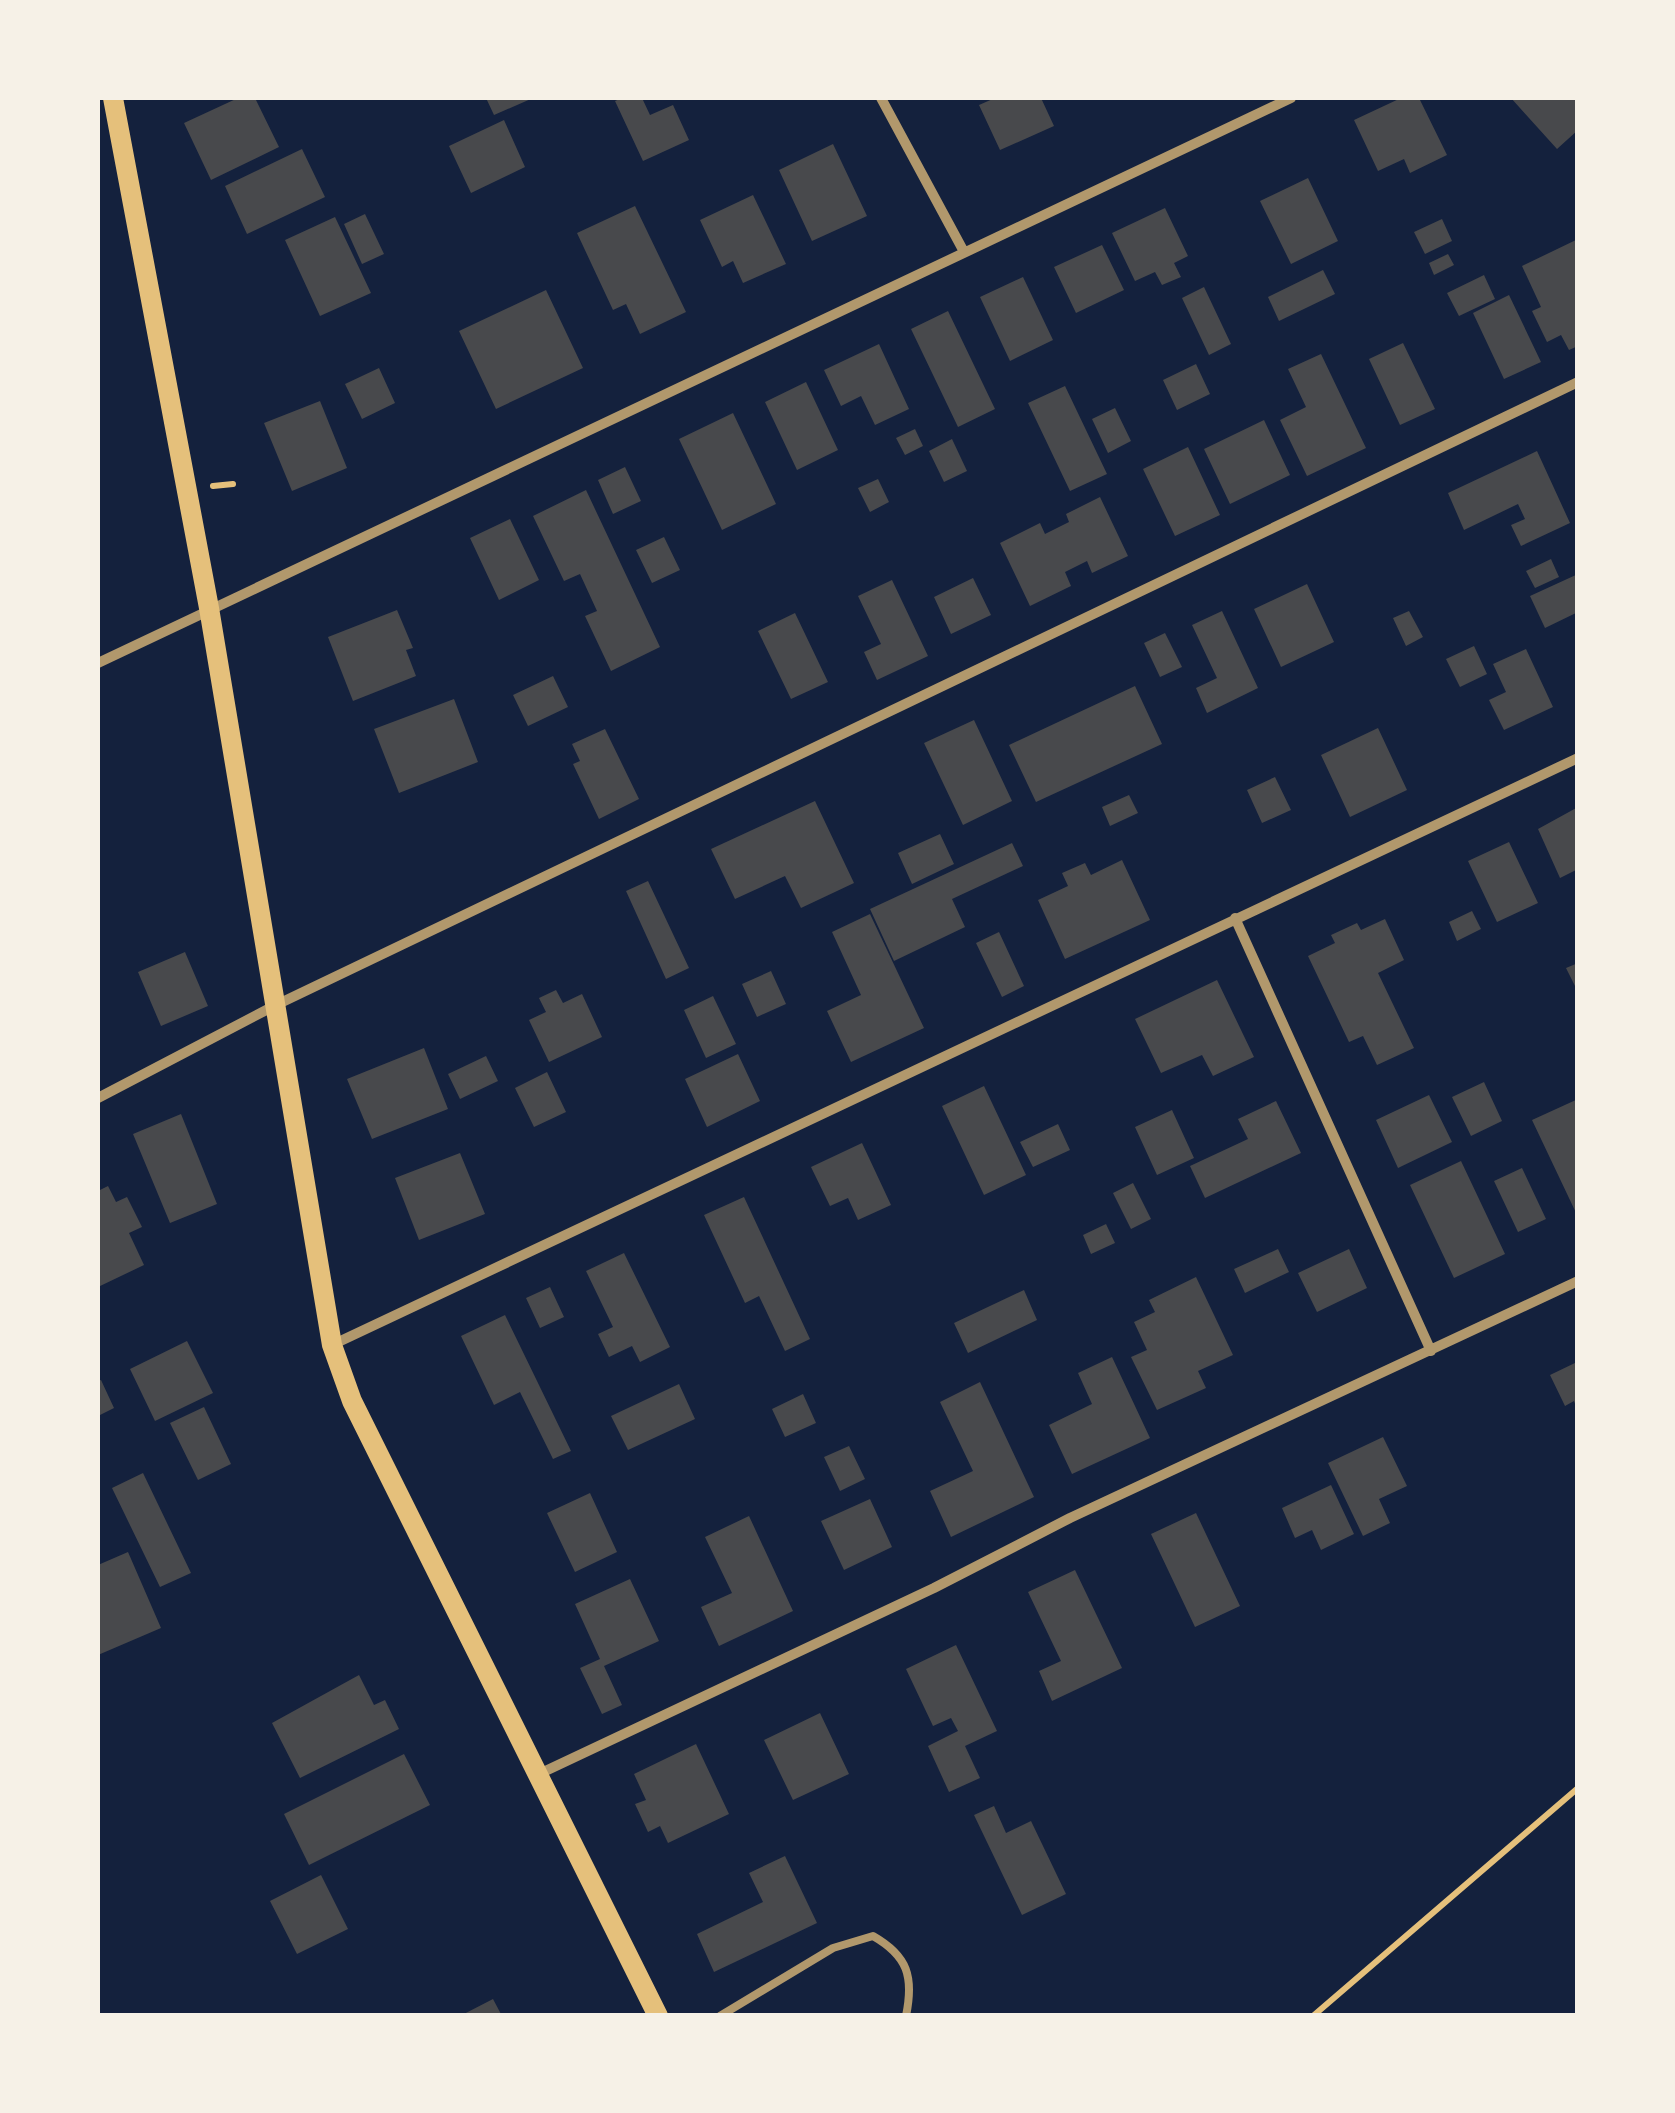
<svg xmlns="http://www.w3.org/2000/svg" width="1675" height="2113" viewBox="0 0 1675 2113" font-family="'Exo 2',sans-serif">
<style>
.building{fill:#48494c}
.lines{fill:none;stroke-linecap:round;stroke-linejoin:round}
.path{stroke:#e5c07b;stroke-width:6}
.service{stroke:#b1986c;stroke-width:8}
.minor{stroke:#b1986c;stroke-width:10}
.secondary{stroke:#e5c07b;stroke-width:20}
</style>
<rect width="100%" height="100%" fill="#14213d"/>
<path class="building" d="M238,98H255L279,147L211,180L184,123Z
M486,98H533L494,115Z
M622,98H642L650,115L673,105L689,140L643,161L615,101Z
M995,98H1041L1054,126L1000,150L979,105Z
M1401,98H1419L1447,155L1410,173L1404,159L1378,171L1354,120Z
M1511,98H1575L1578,130L1557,149Z
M504,120L525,167L471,193L449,146Z
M833,144L867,216L812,241L779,170Z
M302,149L325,197L247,234L225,186Z
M1308,178L1338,241L1291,264L1260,201Z
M753,195L786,264L743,283L733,261L722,267L700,220Z
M635,206L686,312L640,334L626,304L613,310L577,233Z
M1165,208L1188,256L1174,263L1181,277L1162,285L1155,272L1135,281L1112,233Z
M365,214L384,254L362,264L344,224Z
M335,217L371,293L320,316L285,240Z
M1442,219L1452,241L1425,254L1414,232Z
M1578,239V346L1569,350L1561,335L1547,342L1532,311L1541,307L1522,266Z
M1102,245L1124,290L1076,313L1054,267Z
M1448,254L1454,265L1434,275L1429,263Z
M1323,270L1335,294L1279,321L1268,297Z
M1484,275L1495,299L1459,316L1447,293Z
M1023,277L1053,340L1010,361L980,297Z
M1204,287L1231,344L1209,355L1182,298Z
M546,290L583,368L496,409L459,331Z
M1509,295L1541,362L1504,379L1473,313Z
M948,311L995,409L958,427L911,329Z
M1403,343L1435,409L1400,425L1369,359Z
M879,344L909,409L875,425L861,396L841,406L824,370Z
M1321,354L1366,448L1307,476L1280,420L1306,407L1288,369Z
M1196,364L1210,394L1177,410L1163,380Z
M379,368L395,403L362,419L345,384Z
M806,382L838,450L797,470L765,402Z
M1065,386L1107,474L1070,491L1028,403Z
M320,401L347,468L292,491L264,423Z
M1115,408L1131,441L1108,453L1092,419Z
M733,413L776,504L722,530L679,439Z
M1264,420L1290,475L1230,504L1204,449Z
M915,429L923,446L905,455L896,438Z
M952,439L967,471L944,482L929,451Z
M1188,447L1220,515L1175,536L1143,469Z
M1537,451L1570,523L1521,546L1511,525L1525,519L1518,504L1464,530L1448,493Z
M625,467L641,501L613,514L598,480Z
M878,479L889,502L870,512L858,488Z
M586,490L660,647L611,671L585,616L597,611L580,574L564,581L533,516Z
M1100,497L1128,556L1092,573L1087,561L1065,572L1071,586L1030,606L1000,543L1040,523L1045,534L1069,522L1066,514Z
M510,519L539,580L499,600L470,538Z
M664,537L680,570L652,583L636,550Z
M1551,559L1559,577L1535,588L1526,571Z
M1578,574V612L1545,628L1530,596Z
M973,578L991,615L951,634L934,597Z
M892,580L928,656L877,680L864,652L881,644L858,596Z
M1307,584L1334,642L1281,667L1254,609Z
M397,610L413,648L406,650L416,676L353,701L328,637Z
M1222,611L1258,688L1207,713L1196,688L1217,678L1192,625Z
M1409,611L1423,637L1406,646L1393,618Z
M795,613L828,682L791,699L758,631Z
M1165,633L1182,667L1160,677L1144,643Z
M1474,646L1487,674L1460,687L1446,659Z
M1526,649L1553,707L1504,730L1489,700L1506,692L1493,664Z
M553,676L568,707L528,726L513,695Z
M1135,686L1162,744L1036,802L1009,745Z
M454,699L478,762L399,793L374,729Z
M974,720L1012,801L963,825L924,743Z
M1378,728L1407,790L1350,817L1321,755Z
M605,729L639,799L599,819L573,764L580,761L572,744Z
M1275,777L1291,810L1262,823L1247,790Z
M1129,795L1138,813L1110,826L1102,807Z
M815,801L854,883L801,908L785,876L735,899L711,849Z
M1578,807V869L1560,878L1538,829Z
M940,834L954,864L912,884L898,853Z
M1509,842L1538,903L1497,922L1468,861Z
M1012,843L1023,866L952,899L965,927L894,961L870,909Z
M1122,860L1150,920L1065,959L1038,900L1068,886L1062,873L1085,863L1091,875Z
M648,881L689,968L666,979L626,891Z
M1472,911L1481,929L1457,941L1449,922Z
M870,914L924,1028L851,1062L827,1011L861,995L832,932Z
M1385,919L1404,960L1378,973L1414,1048L1377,1065L1363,1036L1349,1042L1308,956L1335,943L1331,935L1357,923L1361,930Z
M999,932L1024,986L1002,997L976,943Z
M185,952L208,1006L161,1026L138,972Z
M1578,963V992L1566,968Z
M771,971L786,1004L757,1017L742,984Z
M1217,980L1254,1057L1213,1076L1202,1055L1161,1073L1135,1019Z
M556,990L563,1003L582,994L602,1037L549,1062L529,1020L546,1012L539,998Z
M713,996L736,1044L706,1058L684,1010Z
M424,1048L448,1109L372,1139L347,1079Z
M738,1054L760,1101L707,1127L685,1079Z
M486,1056L498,1081L460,1099L448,1074Z
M547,1072L566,1112L534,1127L515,1088Z
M1484,1082L1502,1121L1471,1136L1452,1097Z
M984,1086L1026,1175L984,1195L942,1106Z
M1429,1095L1452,1142L1398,1168L1376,1120Z
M1578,1099V1217L1532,1120Z
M1276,1101L1301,1153L1205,1198L1190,1166L1248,1139L1238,1119Z
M1172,1110L1194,1158L1157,1175L1135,1127Z
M181,1114L217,1204L170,1223L133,1134Z
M1058,1124L1070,1150L1033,1167L1020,1142Z
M862,1143L891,1205L858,1220L848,1198L830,1206L811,1167Z
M460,1153L485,1214L419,1240L395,1178Z
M1461,1161L1505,1254L1454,1278L1410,1185Z
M1522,1168L1546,1219L1518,1232L1494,1181Z
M1133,1183L1151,1219L1131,1229L1113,1193Z
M108,1186L116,1202L127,1197L142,1227L129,1233L144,1265L98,1287V1191Z
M744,1197L810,1339L785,1351L759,1296L745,1303L704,1215Z
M1106,1224L1115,1243L1091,1254L1083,1235Z
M1278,1249L1289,1272L1245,1293L1234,1269Z
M1349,1249L1367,1288L1317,1312L1298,1273Z
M624,1253L670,1347L640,1362L632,1346L609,1357L598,1334L613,1327L586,1271Z
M1196,1277L1233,1355L1198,1371L1206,1388L1157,1410L1131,1357L1147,1350L1134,1322L1155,1312L1149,1300Z
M550,1287L564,1317L540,1328L526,1298Z
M1024,1290L1037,1320L968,1353L954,1323Z
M505,1315L571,1451L553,1459L520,1392L494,1405L461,1336Z
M187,1341L213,1393L155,1421L130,1369Z
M1112,1357L1150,1438L1072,1474L1049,1425L1092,1404L1078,1373Z
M1577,1362V1409L1574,1401L1565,1406L1550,1375Z
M101,1380L114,1408L98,1416V1381Z
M980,1382L1034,1497L951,1537L930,1491L973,1471L940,1402Z
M679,1384L695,1419L628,1450L611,1416Z
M803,1394L816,1423L785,1437L772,1409Z
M204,1407L231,1464L198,1480L170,1423Z
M1383,1437L1407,1486L1379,1499L1390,1523L1363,1536L1328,1463Z
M849,1446L865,1479L840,1491L824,1457Z
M143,1473L191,1573L160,1587L112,1488Z
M1331,1485L1354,1534L1321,1550L1312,1530L1295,1538L1282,1508Z
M590,1493L617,1552L575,1572L547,1513Z
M870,1499L892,1547L844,1570L821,1521Z
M1196,1513L1240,1606L1195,1627L1151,1534Z
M749,1516L793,1611L719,1646L701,1607L732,1593L705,1537Z
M128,1552L161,1628L98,1655V1565Z
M1075,1570L1122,1668L1052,1701L1039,1671L1061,1661L1028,1592Z
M630,1579L659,1641L604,1666L622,1705L602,1714L580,1668L600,1659L575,1604Z
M956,1645L997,1731L965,1746L980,1778L949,1792L928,1746L958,1731L951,1718L933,1726L906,1669Z
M359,1675L374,1705L385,1700L399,1729L300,1778L272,1723Z
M820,1713L849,1774L793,1800L764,1740Z
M696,1744L729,1814L668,1843L660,1826L648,1832L635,1804L646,1800L634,1774Z
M404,1754L430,1805L309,1865L284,1814Z
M994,1806L1006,1833L1031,1821L1066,1894L1022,1915L974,1815Z
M785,1856L817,1923L714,1972L697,1934L763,1902L749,1873Z
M321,1875L348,1929L297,1954L270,1901Z
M493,1999L502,2016H460Z"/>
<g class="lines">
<path class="path" d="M213,486L233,484
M1313,2016L1578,1788"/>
<path class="service" d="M720,2016L833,1948L873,1936C908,1956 914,1977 906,2016"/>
<path class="minor" d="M881,98L963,250
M98,663L1291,98
M1235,918L1431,1351
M98,1098L274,1006L1578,382
M332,1345L1578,758
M539,1774L934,1588L1070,1518L1578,1281"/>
<path class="secondary" d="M113,98L209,608L332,1345L352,1401L658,2016"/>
</g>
<rect width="1675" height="2113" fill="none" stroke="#f6f1e7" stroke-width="200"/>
</svg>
